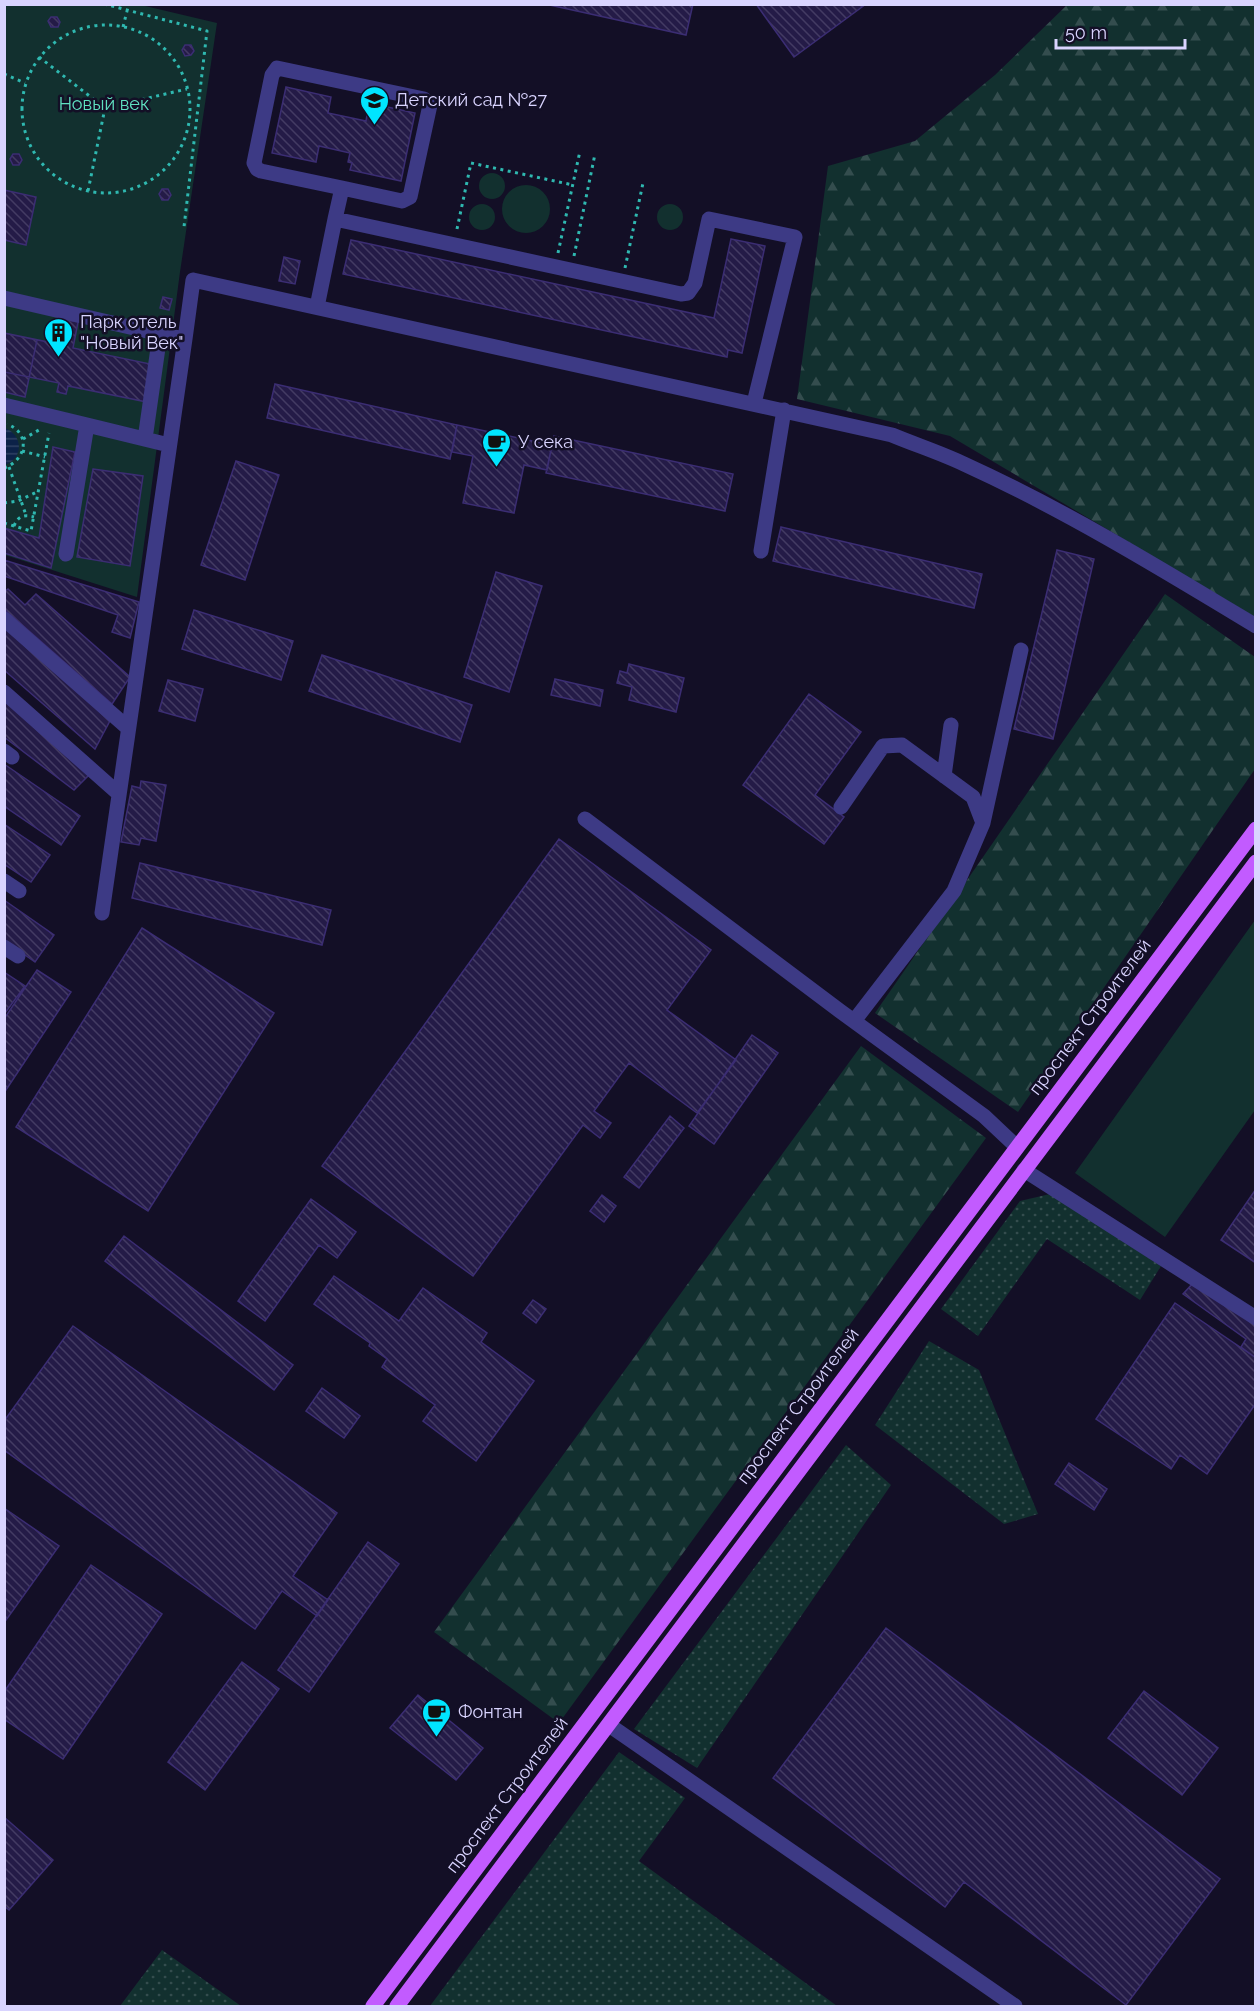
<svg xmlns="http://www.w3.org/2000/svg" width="1260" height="2011" viewBox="0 0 1260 2011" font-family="Raleway,sans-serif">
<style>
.grass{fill:url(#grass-dots)}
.forest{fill:url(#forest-firs)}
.park{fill:#12302f}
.water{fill:url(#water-rules)}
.building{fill:url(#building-back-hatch);stroke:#3b2d73;stroke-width:1.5}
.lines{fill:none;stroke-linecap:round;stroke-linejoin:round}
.path{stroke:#2fb8b0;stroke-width:3;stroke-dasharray:3 4.5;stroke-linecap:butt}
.minor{stroke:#3d3a85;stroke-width:15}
.major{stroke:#c25bff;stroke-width:15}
.labels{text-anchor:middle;stroke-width:5;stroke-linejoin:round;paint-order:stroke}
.poi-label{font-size:18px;fill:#d9d4ff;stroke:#130f26;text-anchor:start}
.park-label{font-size:18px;fill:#5fe0c0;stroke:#130f26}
.street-label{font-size:18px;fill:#d9d4ff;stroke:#130f26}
</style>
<defs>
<pattern id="grass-dots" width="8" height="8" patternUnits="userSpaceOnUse" patternTransform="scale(1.5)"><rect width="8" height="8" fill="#12302f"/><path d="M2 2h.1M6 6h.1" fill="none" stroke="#344d4e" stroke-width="1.8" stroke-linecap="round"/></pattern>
<pattern id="forest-firs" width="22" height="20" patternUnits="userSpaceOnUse" patternTransform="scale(1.5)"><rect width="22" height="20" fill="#12302f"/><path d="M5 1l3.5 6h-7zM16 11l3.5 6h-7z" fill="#344d4e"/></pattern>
<pattern id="water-rules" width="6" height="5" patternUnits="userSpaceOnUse" patternTransform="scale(1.5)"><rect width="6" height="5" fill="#0c2248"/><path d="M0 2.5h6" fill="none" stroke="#2f4163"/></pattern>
<pattern id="building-back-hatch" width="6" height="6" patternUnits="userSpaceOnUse" patternTransform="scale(1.5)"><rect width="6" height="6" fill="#241b47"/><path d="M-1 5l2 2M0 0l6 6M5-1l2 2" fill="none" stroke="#433b63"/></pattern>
</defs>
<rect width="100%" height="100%" fill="#130f26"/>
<path class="grass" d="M1050,1194L1161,1266L1140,1300L1047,1239L978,1336L941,1309L1020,1201Z
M929,1341L979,1370L1038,1514L1004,1524L875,1425Z
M846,1445L891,1485L697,1768L634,1729Z
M619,1752L685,1798L639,1861L837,2006H430Z
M162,1950L241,2006H120Z"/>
<path class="forest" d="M1067,5H1255V617L950,436L797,399L828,166L915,141L995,75Z
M1165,594L1255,657V769L1018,1112L875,1013Z
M861,1046L986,1138L559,1723L434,1632Z"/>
<path class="park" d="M5,5H141L217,23L180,272L137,597L5,555Z
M479 186a13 13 0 1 1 26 0a13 13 0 1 1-26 0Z
M502 209a24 24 0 1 1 48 0a24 24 0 1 1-48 0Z
M657 217a13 13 0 1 1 26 0a13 13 0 1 1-26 0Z
M469 217a13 13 0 1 1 26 0a13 13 0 1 1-26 0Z
M1255,920V1110L1165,1237L1075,1173Z"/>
<path class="water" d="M5,428C23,435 24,458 5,465Z"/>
<path class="building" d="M545,4H693L686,35Z
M756,4H866L794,57Z
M51,17H57L60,22L58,27H51L48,21Z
M185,45H191L194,51L191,55L185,56L182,50Z
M286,87L331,97L328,113L366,121L369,103L415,113L401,181L350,170L352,163L348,162L350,153L319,146L316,162L272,153Z
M13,154H19L22,160L19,165H13L10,159Z
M162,189H168L171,195L168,200H162L159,194Z
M4,190L36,197L26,245L4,240Z
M731,239L765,246L742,353L728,350L727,357L343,274L351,240L714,318Z
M284,257L300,261L295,284L279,281Z
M163,297L172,299L169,310L160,308Z
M58,318L78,322L73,348L155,365L147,402L68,386L66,394L57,392L59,383L4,372V333L53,343Z
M4,333L37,340L25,397L4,392Z
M275,384L457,425L450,459L267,418Z
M457,425L552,445L547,470L524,465L514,513L463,503L473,456L452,452Z
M554,436L733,474L725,511L546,473Z
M53,447L75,452L51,568L4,553V528L39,538Z
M236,461L279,475L245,580L201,565Z
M93,469L143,476L130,566L77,557Z
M781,527L982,574L974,608L773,561Z
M1057,550L1094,559L1053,739L1014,729Z
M4,560L139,602L130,638L112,632L118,615L4,576Z
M496,572L542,586L509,692L464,677Z
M8,589L25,605L36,594L130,677L112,704L4,609V592Z
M194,610L293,641L281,680L182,649Z
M4,625L112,717L95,749L4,670Z
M322,655L472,705L460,742L309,691Z
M629,664L684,678L676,712L629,700L632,687L617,683L620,671L627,673Z
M555,679L603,690L600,706L551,695Z
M168,680L203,689L195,721L159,711Z
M809,694L861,732L815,795L844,817L824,844L743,785Z
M4,699L90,774L74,790L4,737Z
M4,764L80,816L61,845L4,806Z
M141,781L166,785L156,841L141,838L139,845L121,842L132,786L140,788Z
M4,824L50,855L31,882L4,864Z
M559,839L711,950L667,1010L736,1060L697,1113L629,1063L594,1111L611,1123L600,1138L583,1125L473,1276L322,1166Z
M140,863L331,910L322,945L132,898Z
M4,900L54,935L35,962L4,940Z
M142,928L274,1013L148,1211L16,1127Z
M37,970L71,992L4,1093V1019Z
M4,972L25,986L5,1013H4Z
M752,1035L778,1053L714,1144L689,1126Z
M670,1116L684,1128L639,1188L624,1177Z
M1256,1189V1263L1221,1240Z
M602,1195L616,1206L604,1222L590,1211Z
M311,1199L356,1232L337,1258L319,1245L265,1321L238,1301Z
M124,1236L293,1365L274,1390L105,1261Z
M334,1276L399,1321L423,1288L487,1333L481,1342L534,1381L476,1461L423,1421L435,1405L382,1367L387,1359L369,1346L370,1343L314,1304Z
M1195,1281L1256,1324V1358L1241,1347L1246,1339L1183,1294Z
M533,1300L546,1309L536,1323L523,1313Z
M1175,1303L1256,1358V1403L1207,1474L1180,1455L1171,1469L1096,1419Z
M73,1326L337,1513L293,1576L328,1600L317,1616L282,1591L255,1629L4,1450V1421Z
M322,1388L360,1416L344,1438L306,1411Z
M1069,1463L1107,1489L1094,1510L1055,1484Z
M4,1508L59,1546L4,1623Z
M368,1542L399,1564L309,1692L278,1670Z
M91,1565L162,1614L63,1759L4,1719V1692Z
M886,1628L1220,1879L1126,2005L964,1882L945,1907L773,1778Z
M242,1662L279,1689L205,1790L168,1762Z
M1144,1691L1218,1748L1182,1795L1108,1738Z
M418,1695L483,1748L456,1780L390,1728Z
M4,1817L53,1860L9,1910L4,1906Z"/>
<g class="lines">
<path class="path" d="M104,4L207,31L184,227
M22 109a84 84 0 1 1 168 0a84 84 0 1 1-168 0Z
M123,27L127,11
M39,57L105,108L88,191
M4,74L25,83
M105,108L187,89
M457,229L471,163L573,185
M558,253L580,151
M574,256L595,154
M625,268L643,183
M23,439L39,430
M22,451L45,457
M9,467L26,515
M4,468C27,460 31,433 7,424
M4,503L18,501L39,491
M4,523L31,531L49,433
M14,526C18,516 24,514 34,517"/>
<path class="minor" d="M335,219L342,188L402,201L410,197L430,105L424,99L277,68L272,75L254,163L257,169L261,171L342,188
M4,298L160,334
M317,307L335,219L681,294L688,293L695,283L709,219L795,237L754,403
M185,339L193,280L892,435C916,445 941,453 964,464C1065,510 1160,568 1256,626
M4,405L87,425L66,554
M87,425L169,445
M761,551L784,410
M4,619L128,728
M4,692L119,794
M4,751L12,757
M944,776L951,725
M841,807L883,746L902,745L973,797L983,823L954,891L854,1021
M585,819L840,1011L984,1116L1017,1147
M983,823L1021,650
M4,881L19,891
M102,913L185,339L160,334L145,439
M4,947L18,956
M1024,1170L1256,1318
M609,1725L1015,2006"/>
<path class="major" d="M373,2006L1256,829
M397,2006L1256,862"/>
</g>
<defs>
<symbol id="school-pin" viewBox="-11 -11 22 30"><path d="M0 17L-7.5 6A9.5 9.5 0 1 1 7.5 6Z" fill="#00e5ff" stroke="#130f26"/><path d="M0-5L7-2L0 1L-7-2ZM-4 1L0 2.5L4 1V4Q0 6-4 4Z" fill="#111"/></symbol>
<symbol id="building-pin" viewBox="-11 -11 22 30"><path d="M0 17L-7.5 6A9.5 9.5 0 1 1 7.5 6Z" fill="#00e5ff" stroke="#130f26"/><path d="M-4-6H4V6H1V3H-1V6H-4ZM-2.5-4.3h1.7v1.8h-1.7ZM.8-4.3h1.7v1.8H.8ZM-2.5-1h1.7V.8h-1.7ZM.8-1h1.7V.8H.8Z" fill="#111"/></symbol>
<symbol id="cafe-pin" viewBox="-11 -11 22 30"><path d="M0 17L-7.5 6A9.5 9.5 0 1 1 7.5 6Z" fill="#00e5ff" stroke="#130f26"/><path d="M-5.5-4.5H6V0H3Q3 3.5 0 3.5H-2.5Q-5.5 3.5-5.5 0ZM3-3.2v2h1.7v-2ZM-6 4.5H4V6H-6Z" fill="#111"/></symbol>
</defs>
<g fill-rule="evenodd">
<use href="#school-pin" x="358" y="84" width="33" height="45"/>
<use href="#building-pin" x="42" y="316" width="33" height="45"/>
<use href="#cafe-pin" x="480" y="426" width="33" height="45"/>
<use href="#cafe-pin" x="420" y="1696" width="33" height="45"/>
</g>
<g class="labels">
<g class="poi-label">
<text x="395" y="106">Детский сад №27</text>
<text x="80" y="328">Парк отель<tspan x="80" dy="21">"Новый Век"</tspan></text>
<text x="518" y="448">У сека</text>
<text x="458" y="1718">Фонтан</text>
</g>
<g class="park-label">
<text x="104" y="110">Новый век</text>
</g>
<g class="street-label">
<text transform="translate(1090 1017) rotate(-53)" y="6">проспект Строителей</text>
<text transform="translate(798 1406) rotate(-53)" y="6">проспект Строителей</text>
<text transform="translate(507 1795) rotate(-53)" y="6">проспект Строителей</text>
</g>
</g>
<rect width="1260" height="2011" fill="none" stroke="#d9d4ff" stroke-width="12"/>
<path d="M1056 39v9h129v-9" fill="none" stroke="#d9d4ff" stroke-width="3"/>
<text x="1065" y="39" font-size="18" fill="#d9d4ff" stroke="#130f26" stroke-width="4.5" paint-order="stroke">50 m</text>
</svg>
